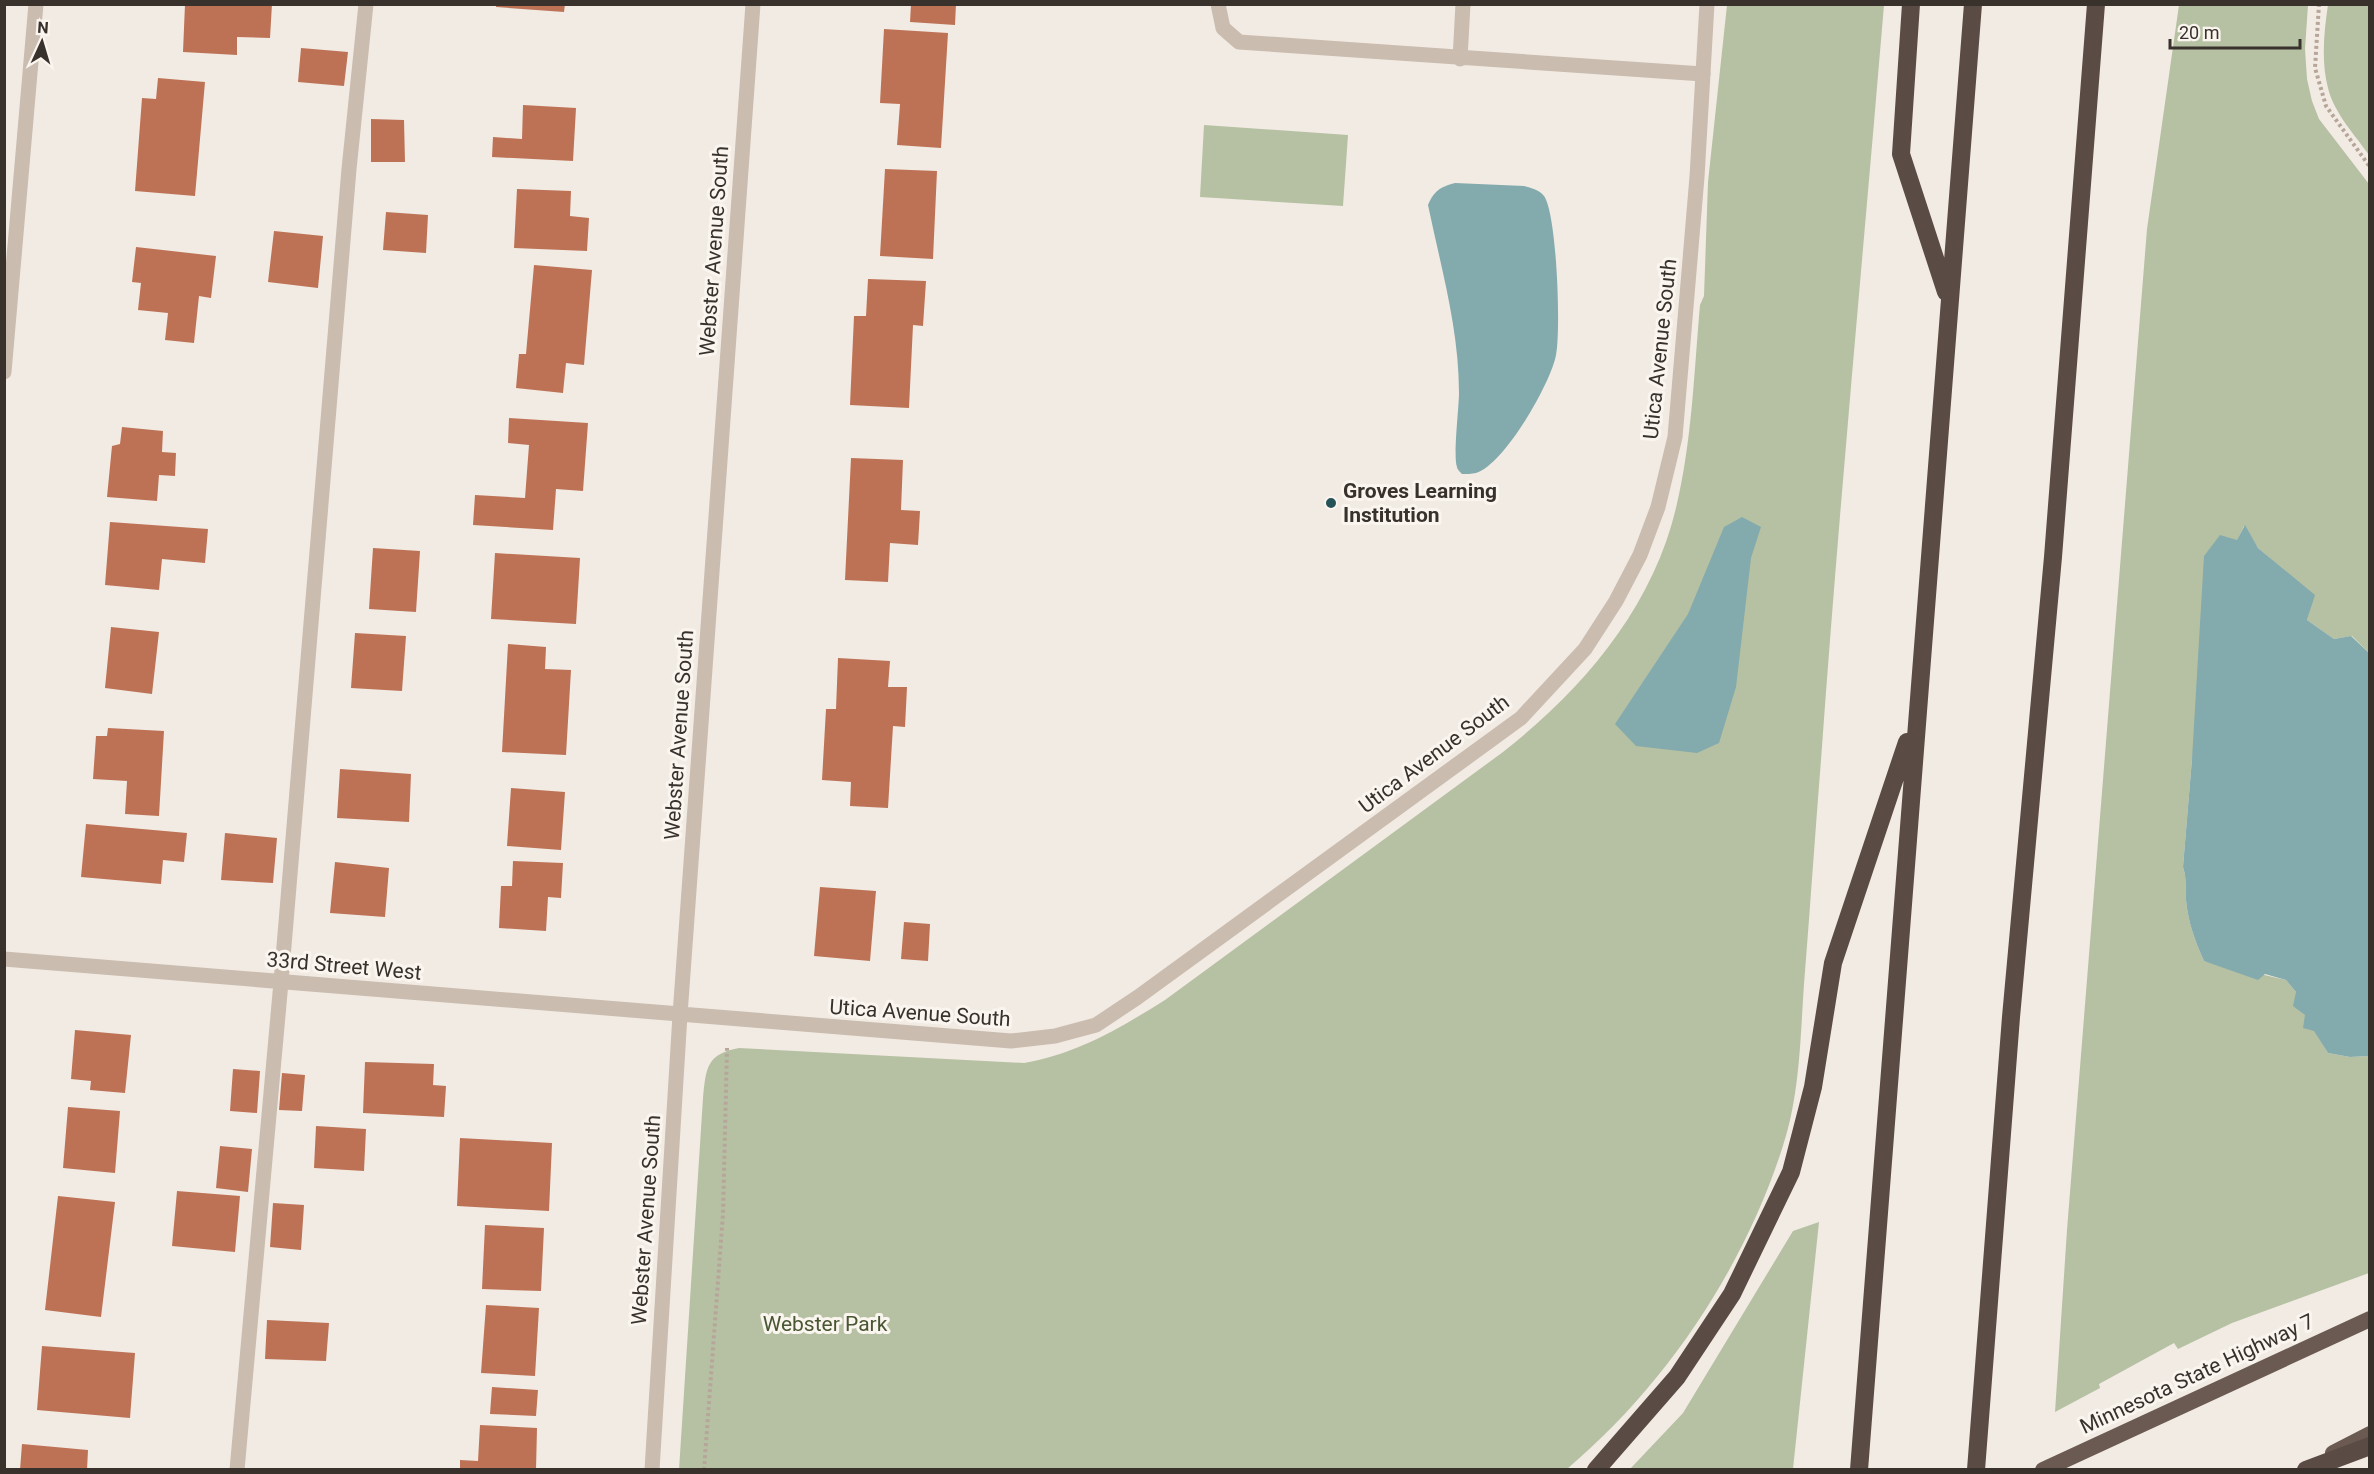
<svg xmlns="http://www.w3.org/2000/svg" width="2374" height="1474" viewBox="0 0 2374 1474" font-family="Roboto,sans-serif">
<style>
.green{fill:#b6c1a3}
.water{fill:#83aaad}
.building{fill:#bd7256}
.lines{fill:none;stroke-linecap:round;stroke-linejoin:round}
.path{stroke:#b6a699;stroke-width:4;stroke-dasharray:3 3;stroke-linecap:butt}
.service{stroke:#cabcaf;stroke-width:15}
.minor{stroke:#cabcaf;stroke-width:15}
.trunk{stroke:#6a5a52;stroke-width:16}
.motorway{stroke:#5a4b44;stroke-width:18}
.poi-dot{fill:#255358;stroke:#faf5ef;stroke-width:2}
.labels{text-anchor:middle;stroke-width:6;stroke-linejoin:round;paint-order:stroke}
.street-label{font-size:21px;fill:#39312c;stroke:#faf5ef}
.poi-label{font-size:21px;font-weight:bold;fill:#39312c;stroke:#faf5ef;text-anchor:start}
.park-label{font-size:21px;fill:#485632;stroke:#faf5ef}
</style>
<rect width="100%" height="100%" fill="#f2ebe3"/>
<path class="green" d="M1727,5H1884C1863,256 1839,508 1821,760C1815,835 1810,910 1804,984C1800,1042 1800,1097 1781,1152C1741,1273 1664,1387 1567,1469L679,1470L703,1098C706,1067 707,1054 739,1048L1024,1063C1077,1054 1120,1028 1165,1000L1503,752C1582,690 1652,609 1676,508C1692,442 1694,372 1700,305L1704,296L1708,182Z
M2179,5H2308L2305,49L2307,79L2312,101L2319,119L2369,184V653L2352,636L2334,639L2307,620L2314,595L2258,548L2244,526L2237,541L2192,759L2183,867C2187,879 2185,888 2186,900C2188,922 2195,941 2204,961L2286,980L2296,992L2305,1015L2328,1053L2350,1057L2369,1056V1273L2232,1323L2178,1349L2174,1343L2099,1384L2100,1388L2055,1412L2067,1230L2147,229Z
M2328,5H2369V155C2355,135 2334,113 2328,88C2321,62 2324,31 2328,5Z
M1204,125L1348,135L1343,206L1200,197Z
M1819,1222L1793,1469H1630L1683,1413L1793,1231Z"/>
<path class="water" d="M1455,183L1524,186C1531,188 1540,190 1544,196C1557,214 1561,331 1556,355C1551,383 1504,465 1476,473C1472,474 1466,474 1462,474C1460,472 1457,469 1457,467C1453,457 1459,407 1459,393C1459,328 1441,268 1428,205C1434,191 1440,187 1455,183Z
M1742,517L1761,527L1751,558L1736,687L1719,743L1697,753L1636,746L1615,724L1688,614L1724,527Z
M2245,525L2258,548L2315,595L2307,620L2334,639L2351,636L2369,653V1056L2350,1057L2328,1053L2314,1031L2303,1028L2305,1015L2293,1006L2296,992L2286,980L2265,974L2258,980L2204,961C2195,941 2188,922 2186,900C2185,888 2187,879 2183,867L2192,759L2204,556L2220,535L2237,540Z"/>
<path class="building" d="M185,4H272L270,38L237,37V55L183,52Z
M496,4H565L564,12L496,7Z
M911,4H956L955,25L910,22Z
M884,29L948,33L941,148L897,145L900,104L880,103Z
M301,48L348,52L344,86L298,82Z
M158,78L205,82L195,196L135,191L142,98L156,99Z
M523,105L576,108L573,161L492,157L493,137L522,139Z
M371,119L404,120L405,162H371Z
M885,169L937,171L933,259L880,256Z
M517,189L571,191L570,216L589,218L587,251L514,248Z
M386,212L428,215L426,253L383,250Z
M274,231L323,236L318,288L268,282Z
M136,247L216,256L211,298L199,296L194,343L165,340L168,313L138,310L141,283L132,282Z
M534,265L592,270L584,365L566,363L563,393L516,388L519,354H526Z
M868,279L926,281L923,326L913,325L909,408L850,405L854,316H866Z
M509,418L588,423L583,491L556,489L553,530L473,525L475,495L525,498L529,445L508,443Z
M122,427L163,431L162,452L176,453L175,476L159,475L157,501L107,497L112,446L120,444Z
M851,458L903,460L901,510L920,511L918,545L890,543L888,582L845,580Z
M110,522L208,529L205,563L162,559L159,590L105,585Z
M373,548L420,551L416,612L369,609Z
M495,553L580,558L576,624L491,619Z
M111,627L159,632L152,694L105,688Z
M355,633L406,636L402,691L351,688Z
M508,644L546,647L545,669L571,670L566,755L502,752Z
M838,658L890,661L888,687H907L905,727L893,726L888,808L850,806L851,782L822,780L826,709H836Z
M108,728L164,731L159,816L125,814L127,781L93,779L96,736H107Z
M340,769L411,774L409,822L337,818Z
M511,788L565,792L561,850L507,846Z
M86,824L187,833L184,862L163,860L161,884L81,877Z
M225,833L277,838L273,883L221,880Z
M513,861L563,863L561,898L548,897L546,931L499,928L501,886H512Z
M335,862L389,868L385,917L330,913Z
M820,887L876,891L870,961L814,956Z
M904,922L930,924L928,961L901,959Z
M75,1030L131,1035L125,1093L90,1090L91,1081L71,1079Z
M365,1062L434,1064L433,1085L446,1086L444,1117L363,1113Z
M233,1069L260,1071L257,1113L230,1111Z
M282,1073L305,1075L302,1111L279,1110Z
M68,1107L120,1111L115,1173L63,1168Z
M316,1126L366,1129L364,1171L314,1168Z
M460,1138L552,1143L549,1211L457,1206Z
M220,1146L252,1149L248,1192L216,1188Z
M177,1191L240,1196L235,1252L172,1246Z
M58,1196L115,1202L101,1317L45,1310Z
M273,1203L304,1205L301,1250L270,1247Z
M485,1225L544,1228L541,1291L482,1289Z
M486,1305L539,1308L535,1376L481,1373Z
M267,1320L329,1323L326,1361L265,1359Z
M42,1346L135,1353L130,1418L37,1410Z
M492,1387L538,1390L536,1416L490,1414Z
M480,1425L537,1428L536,1470H460V1460L478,1461Z
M22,1444L88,1450L87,1470H20Z"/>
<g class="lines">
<path class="path" d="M2319,4L2315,68L2326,106L2370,167
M704,1470L723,1214L727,1048"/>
<path class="service" d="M1218,4L1223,28L1239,42L1703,74
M1460,59L1463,4
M237,1470L281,982L349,169L366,4"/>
<path class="minor" d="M4,372L36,4
M4,959L1011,1041L1055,1036L1096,1025L1138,997L1521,718L1585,649L1616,601L1640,555L1658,507L1675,437L1697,177L1707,4
M652,1470L680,1015L753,4"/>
<path class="trunk" d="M2333,1453L2370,1434
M2043,1470L2370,1319"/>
<path class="motorway" d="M1911,4L1901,154L1946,292
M1596,1470L1677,1377L1732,1294L1791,1172L1813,1087L1833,963L1907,742
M1859,1470L1973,4
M1976,1470L2011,1017L2053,557L2096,4
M2306,1470L2370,1446"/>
</g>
<circle class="poi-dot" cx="1331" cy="503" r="6"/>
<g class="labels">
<g class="street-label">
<text transform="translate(714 251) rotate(-86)" y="7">Webster Avenue South</text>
<text transform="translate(1660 349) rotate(-84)" y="7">Utica Avenue South</text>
<text transform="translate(679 735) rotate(-86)" y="7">Webster Avenue South</text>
<text transform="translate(1434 754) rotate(-37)" y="7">Utica Avenue South</text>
<text transform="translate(344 966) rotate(5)" y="7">33rd Street West</text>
<text transform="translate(920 1013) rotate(4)" y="7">Utica Avenue South</text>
<text transform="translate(646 1220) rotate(-86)" y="7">Webster Avenue South</text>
<text transform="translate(2197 1374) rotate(-25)" y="7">Minnesota State Highway 7</text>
</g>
<g class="poi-label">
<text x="1343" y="498">Groves Learning<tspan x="1343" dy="24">Institution</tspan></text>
</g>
<g class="park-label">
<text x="825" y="1331">Webster Park</text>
</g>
</g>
<rect width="2374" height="1474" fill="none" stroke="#39312c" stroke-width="12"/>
<g transform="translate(42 42) rotate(4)" stroke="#faf5ef" stroke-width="4.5" paint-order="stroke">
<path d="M0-4.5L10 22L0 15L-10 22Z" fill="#39312c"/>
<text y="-9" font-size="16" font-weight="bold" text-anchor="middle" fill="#39312c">N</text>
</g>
<path d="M2170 39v9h130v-9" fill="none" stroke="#39312c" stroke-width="3"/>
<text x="2179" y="39" font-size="18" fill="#39312c" stroke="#faf5ef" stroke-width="4.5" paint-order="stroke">20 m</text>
</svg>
